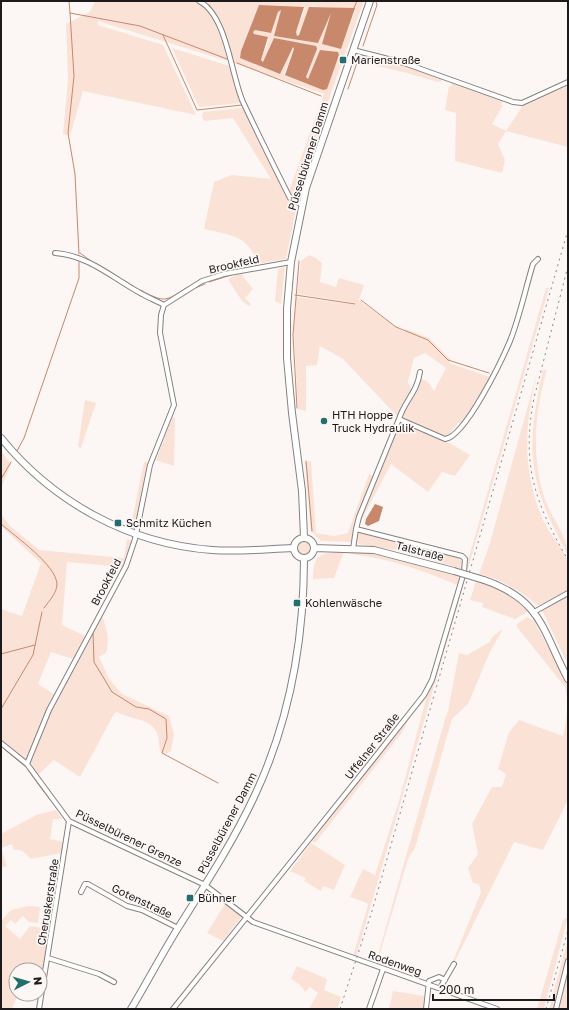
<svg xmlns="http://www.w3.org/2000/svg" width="569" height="1010" viewBox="0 0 569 1010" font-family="'Golos Text',sans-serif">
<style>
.green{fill:#fbe2d7;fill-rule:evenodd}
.water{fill:#c7886c}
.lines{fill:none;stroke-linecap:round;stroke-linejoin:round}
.stream{stroke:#c7886c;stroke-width:1}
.street-casing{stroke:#85817f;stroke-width:6}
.secondary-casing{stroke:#85817f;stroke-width:8}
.street{stroke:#fff;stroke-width:4}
.secondary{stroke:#fff;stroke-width:6}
.rail{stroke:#898685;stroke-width:1;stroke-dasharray:2 4;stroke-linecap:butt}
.secondary-bridge-casing{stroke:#85817f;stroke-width:8;stroke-linecap:butt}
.secondary-bridge{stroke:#fff;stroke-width:6}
.poi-dot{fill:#236e6e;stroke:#fcf7f5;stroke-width:1.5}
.labels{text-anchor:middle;stroke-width:3.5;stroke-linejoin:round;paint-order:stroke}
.poi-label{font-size:11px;fill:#1c1a1a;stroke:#fcf7f5;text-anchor:start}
.street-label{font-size:11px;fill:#1c1a1a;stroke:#fcf7f5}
</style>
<rect width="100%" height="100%" fill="#fcf7f5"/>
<path class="green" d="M95,1H364L331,93L298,200L292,197L289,191L324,94L231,62L98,21V25L163,45L196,115L83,91L70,136L63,134L68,79L66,24L90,12ZM259,5L305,8L296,32L297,36L311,6L352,9L355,11L341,49L322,44L332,14L330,13L318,43L274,36L281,10L278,12L271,33L255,30L253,32L254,34L269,38L261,60L263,62L274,38L317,49L306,78L308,79L320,50L339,53L327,89L284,74L294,49L293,47L277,73L241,51Z
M172,48L233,67L241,103L199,107Z
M363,54L404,65L441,78L442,81L438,82L403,72L360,62Z
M452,82L503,100L501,105H503L492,124L506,131L525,102L568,83V147L506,131L498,144L505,160L502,173L455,161L456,113L445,110L449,86L451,87Z
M243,108L289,200L296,209L286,259L257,264C250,235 229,235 204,229L214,182L232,175L271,179L233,118L204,121L202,117L203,112Z
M309,255L316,258L322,263L320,282L336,287L339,278L364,285L359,300L396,327L404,332L406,329L429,338L451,360L449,363L490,377L479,400L461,424L459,422L446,438L401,418C404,403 418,393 420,378L428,382L434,391L446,368L425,353L414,358L408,382L412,390L397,416L343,359L320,346L317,365L306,366V411L298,409L294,332L296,297L357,305L355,303L297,294L301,261Z
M285,267L281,304L275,301L278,269Z
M241,274L253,289L245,298L251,304L249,306L242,301L229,281V278Z
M546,288H549L356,957L353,956L368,905L367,903L350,897L363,869L375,875L399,801L426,699L411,716L401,734L315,843L310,840L427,692L463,581L467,561L463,556L469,557Z
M540,362C525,419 520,465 543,520C549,534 565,550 568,563C569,571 568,582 568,591L540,605H537C518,589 502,580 479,574L490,543Z
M543,370H547C534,412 531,461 546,502C553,520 568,537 568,555C528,482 525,451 543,370Z
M85,400L96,403L81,448L78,447Z
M173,416L175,418L174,466L156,460Z
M403,423L451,444L470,455L455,476L442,472L428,492L391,464L360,523L394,437H395L400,425Z
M1,451L11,464L1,488Z
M311,461L316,533L334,536L348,533L369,474L373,476L354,527L351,542L321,541L311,531L305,462Z
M144,462H149L135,526L131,525Z
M1,514L9,525L39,550L124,558L127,539L133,541L123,567L67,562L62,625L85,636L73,659L51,652L38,684L55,695L47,709L27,762L1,740V609L22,616L41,563L6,531L1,524Z
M363,532L460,557L463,561V569L400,551L358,544L357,537L359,533Z
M297 548a7 7 0 1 1 14 0a7 7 0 1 1-14 0Z
M350,551L388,555L460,576L457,585C423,570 387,558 350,554Z
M344,552L334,578L313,579C313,553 321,553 344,552Z
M476,581L507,592L527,608V612L515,619L482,607L483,603L470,600Z
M568,596V665L542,610Z
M102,616C107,630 110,639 106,653L99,657L109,679L122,694L169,716L174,734L171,751L166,754L161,753C158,745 160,738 156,731C149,718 129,719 117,712L114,714L80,777L54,760L38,775L30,763L51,710Z
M527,617L534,621L568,684V800L543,850L514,842L455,961H453L481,892L479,884L473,883L468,868L478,854L472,824L492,787H502L506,774L498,769L509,732L519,720L563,736C567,721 569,702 565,687L517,627V624Z
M501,630L502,631L490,652L468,704L452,719L415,848L408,859L380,953L379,963L376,962L445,719L448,711L459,653L467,655L490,642L492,637Z
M56,810L62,819H53L50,839L64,842L62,853L31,859C25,854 23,849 14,850L12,844L1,848L7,866L1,868V834L36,815Z
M311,843L345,865L334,890L323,886L321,891L304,881L306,878L290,871Z
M226,902L243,915L223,941L207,933Z
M28,906L40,907L38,923L29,922L23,916L15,924L11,920L5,926L20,939L30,926L51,929L44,970L29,964L26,970H16V994H18L12,1009H1V921L11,910Z
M568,917L544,1009H537L563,920Z
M568,939V955L554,1009H549Z
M297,966L327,979L324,990L341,997L337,1009H309L318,993L310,987L305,992C300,983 296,983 291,978Z
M568,969V1009H558Z
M393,991L424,996V1008L389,1009Z"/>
<path class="water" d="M259,5L304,7L296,32L297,36L299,35L309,7L355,8L341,49L322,44L331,13L318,43L274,36L281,10L278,12L271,33L255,30L253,32L254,34L268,37L261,60L263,62L274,38L316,46L317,49L306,77L308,79L320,50L338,52L339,55L327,89L323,90L285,75L294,49L293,47L280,74L240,58L241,51Z
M375,504L383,507L379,521L368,526L365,524L366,519Z"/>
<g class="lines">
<path class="stream" d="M69,1L70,13L140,26L227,59
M354,8L357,1
M70,13L74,76L68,133L75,174L79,254
M163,35L197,110L242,105
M363,46L377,5L376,2
M237,63L321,96
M348,89L359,57
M80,253L91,261
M97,264L102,267
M105,269L133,286
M209,282L231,275
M195,288L205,284
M140,290C166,303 164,302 188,287
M295,295L355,304
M361,300L396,327L428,340L448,360L489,373
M516,330L529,284
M297,408L293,335L299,261
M17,451L24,438L79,278V262
M306,461L312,531
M1,479L11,462
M1,524C16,537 56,565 57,584C57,593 49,601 44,608
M93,633L94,662L112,692L136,707L149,709L166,719L167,738L162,753L218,783
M1,654L35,645
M1,709L33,655L42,612
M4,749L26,767
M28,770L44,792
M45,793L59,811"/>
<defs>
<path id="street" d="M199,1C227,15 231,75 243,102C258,134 274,166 290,198L302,205
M353,50L404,63L513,102L522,103L568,82
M55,253C88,255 114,279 142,294C149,298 157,301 164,305
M399,419C405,400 417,393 420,372
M353,549L356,529L359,517L399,419L445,439C465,437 502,360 510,341C520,316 525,290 533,264L538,259
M534,612L568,593
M1,743L27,764L69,821L205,885L253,922L497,1009
M27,764L49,710L126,566L135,539L150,465L174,405L160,333L161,315L164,305L202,281L224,274L291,262
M81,892L85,884H88L127,906L142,910L178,928
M48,958L99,974L114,982
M440,988L454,964
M39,1009L69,821
M173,1009L371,762L424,695L432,680L464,572L465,559L462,556L356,529
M369,1009L383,969
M426,1009L429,981L439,977L445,980
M556,1009L568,961"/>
<path id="secondary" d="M1,438C53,502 129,544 212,550C239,552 266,549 293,548
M304,537L302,491L292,413L287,358V309L291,262L306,188L370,1
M294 548a10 10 0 1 1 20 0a10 10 0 1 1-20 0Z
M314,548L374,550L454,571
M484,580C542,600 542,630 568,679
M131,1009C147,982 162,954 178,928C205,885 233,842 254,797C289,723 304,640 304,558"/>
</defs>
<use href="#street" class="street-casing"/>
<use href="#secondary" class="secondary-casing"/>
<use href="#street" class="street"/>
<use href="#secondary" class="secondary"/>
<path class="rail" d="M568,266L534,398C521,465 535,503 568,560
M340,1009L372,911L568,230
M546,1009L568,930"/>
<defs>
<path id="secondary-bridge" d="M454,571L484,580"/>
</defs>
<use href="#secondary-bridge" class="secondary-bridge-casing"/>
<use href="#secondary-bridge" class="secondary-bridge"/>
</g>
<g class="poi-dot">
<rect x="339" y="56" width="8" height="8" rx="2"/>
<circle cx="324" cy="421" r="4"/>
<rect x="114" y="519" width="8" height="8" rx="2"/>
<rect x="293" y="599" width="8" height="8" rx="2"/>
<rect x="186" y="894" width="8" height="8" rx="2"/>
</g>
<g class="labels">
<g class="poi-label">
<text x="351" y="64">Marienstraße</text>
<text x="332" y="419">HTH Hoppe<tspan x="332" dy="13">Truck Hydraulik</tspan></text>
<text x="126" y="527">Schmitz Küchen</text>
<text x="305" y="607">Kohlenwäsche</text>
<text x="198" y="902">Bühner</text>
</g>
<g class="street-label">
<text transform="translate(308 156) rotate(-73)" y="4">Püsselbürener Damm</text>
<text transform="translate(234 264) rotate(-13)" y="4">Brookfeld</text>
<text transform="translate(420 551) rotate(15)" y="4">Talstraße</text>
<text transform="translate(106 582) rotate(-62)" y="4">Brookfeld</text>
<text transform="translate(372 746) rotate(-52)" y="4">Uffelner Straße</text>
<text transform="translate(227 823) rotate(-62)" y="4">Püsselbürener Damm</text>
<text transform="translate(129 838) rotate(26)" y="4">Püsselbürener Grenze</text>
<text transform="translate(142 901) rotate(25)" y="4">Gotenstraße</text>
<text transform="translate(48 902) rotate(-81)" y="4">Cheruskerstraße</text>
<text transform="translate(395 963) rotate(19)" y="4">Rodenweg</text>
</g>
</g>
<rect width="569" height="1010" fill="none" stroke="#1c1a1a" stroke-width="4"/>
<g transform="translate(28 982) rotate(84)"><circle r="19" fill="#fcf7f5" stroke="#a29f9d"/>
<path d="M0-3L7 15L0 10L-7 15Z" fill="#236e6e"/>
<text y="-6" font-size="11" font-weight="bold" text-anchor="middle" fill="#1c1a1a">N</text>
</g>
<path d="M433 994v6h121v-6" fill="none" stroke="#1c1a1a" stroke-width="2"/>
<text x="439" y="994" font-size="12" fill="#1c1a1a" stroke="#fcf7f5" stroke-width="3" paint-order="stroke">200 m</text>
</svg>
